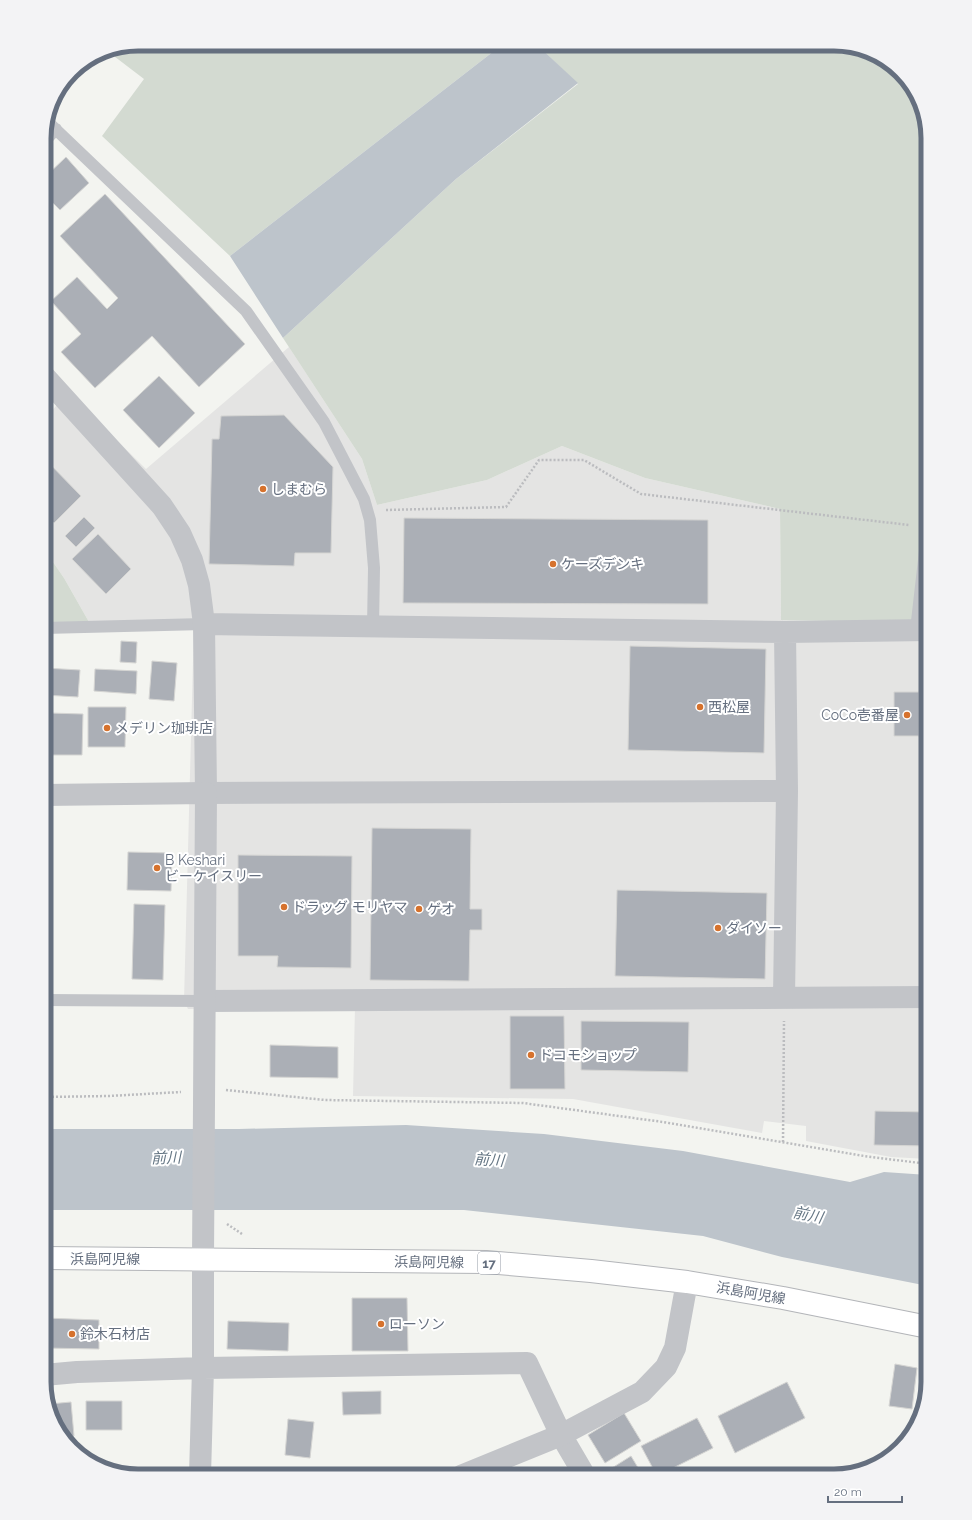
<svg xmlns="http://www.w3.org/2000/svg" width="972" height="1520" viewBox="0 0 972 1520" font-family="Raleway,'Noto Sans JP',sans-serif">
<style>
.built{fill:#e4e4e3}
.green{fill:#d3dad1}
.water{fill:#bdc4cb}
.building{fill:#abafb6;stroke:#d5d5d3}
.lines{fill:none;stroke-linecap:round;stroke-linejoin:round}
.primary-casing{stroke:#b3b5b9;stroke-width:24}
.path{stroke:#bbbcbf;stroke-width:2.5;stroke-dasharray:2 2;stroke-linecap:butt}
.service{stroke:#c2c4c8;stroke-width:12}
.minor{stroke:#c2c4c8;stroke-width:22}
.tertiary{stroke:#c2c4c8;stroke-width:22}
.primary{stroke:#fff;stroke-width:22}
.poi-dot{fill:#d6722d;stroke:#fff;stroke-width:1.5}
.labels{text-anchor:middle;stroke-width:4;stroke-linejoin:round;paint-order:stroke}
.shield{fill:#fff;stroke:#939aa5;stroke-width:1}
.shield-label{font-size:13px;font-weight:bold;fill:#656f7f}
.poi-label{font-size:14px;fill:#656f7f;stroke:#fff;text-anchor:start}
.street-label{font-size:14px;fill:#656f7f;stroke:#fff}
.water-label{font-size:15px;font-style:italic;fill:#657684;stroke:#fff}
.rim{fill:none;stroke:#656f7f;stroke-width:5}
</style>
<rect width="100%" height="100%" fill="#f3f4f0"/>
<path class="built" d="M289,347L362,459L377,505L487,480L562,446L645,478L780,509L781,620L928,623V1159L891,1157L806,1141V1126L764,1121L762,1133L573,1099L353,1096L355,1007L188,1009L184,1001L194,623L89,622L64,578L44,549V420L68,392L146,469Z"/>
<path class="green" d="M138,44H503L230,256L102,136L144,79L106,50Z
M536,44H840L886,60L918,96L928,138V623L781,620L780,509L645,478L562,446L487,480L377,505L362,459L283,338L456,179L578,84Z
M44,549L64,578L89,622H44Z"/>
<path class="water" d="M503,44H536L578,83L456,179L283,338L230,256Z
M406,1125L544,1134L683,1151L850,1182L884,1172L928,1175V1286L782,1257L703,1236L464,1210H44V1129H239Z"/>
<path class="building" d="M66,157L89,183L60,210L44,194V178Z
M105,194L245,344L199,387L152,336L95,388L61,352L81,334L51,301L77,277L107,309L118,298L60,236Z
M44,209L52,217L44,224Z
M159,376L195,413L159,448L123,410Z
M284,415L333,467L331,553H295L294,566L209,564L212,439H219L221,416Z
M44,458L81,496L54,523L44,514Z
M84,517L95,528L76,547L65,536Z
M404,518L708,520V604L403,603Z
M98,534L131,569L106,594L72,559Z
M121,641L137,642L136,663L120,662Z
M630,646L766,649L764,753L628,750Z
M925,647H928V739H924Z
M152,661L177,663L174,701L149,699Z
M44,668L80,670L78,697L44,695Z
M95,669L137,671L136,694L94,691Z
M894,692H919V736H894Z
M88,707H126L125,747H88Z
M49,713L83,714L82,755H48Z
M372,828L471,829L470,909H482V930H470L469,981L370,980Z
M128,852L172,853L171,891L127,890Z
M238,855L352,856L351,968L277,967L278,956H238Z
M617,890L767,893L765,979L615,976Z
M44,896H45V936H44Z
M134,904L165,905L163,980L132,979Z
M510,1016H564L565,1089H510Z
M581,1021L689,1022L688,1072L581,1070Z
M270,1045L338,1047V1078L270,1077Z
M875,1111L928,1112V1146L874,1145Z
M352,1298H407L408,1351H352Z
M44,1318L99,1320V1349L44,1348Z
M228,1321L289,1323L288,1351L227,1349Z
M895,1364L917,1368L912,1409L889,1406Z
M787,1382L805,1418L735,1453L718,1416Z
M381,1391V1414L343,1415L342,1392Z
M86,1401H122V1430H86Z
M71,1402L74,1436H65L54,1424L49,1404Z
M624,1413L641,1441L605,1463L588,1435Z
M697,1418L713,1448L657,1476L641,1446Z
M288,1419L314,1422L310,1458L285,1455Z
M631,1456L643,1476H617L612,1468Z"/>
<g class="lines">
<defs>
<path id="primary" d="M44,1258L486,1262L591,1271L687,1282L783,1298L928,1327"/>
</defs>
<use href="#primary" class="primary-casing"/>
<path class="path" d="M386,510L506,507L539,460H584L641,494L909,525
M226,1090L325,1100L523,1103L663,1122L864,1156L928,1164
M44,1097L109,1096L181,1092
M783,1142L784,1021
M227,1224L242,1234"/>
<path class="service" d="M47,121L246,311L324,422L364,499L370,520L374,568L373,627
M44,142L56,129
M44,628L204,624
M916,630L928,525
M44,1000L204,1001"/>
<path class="minor" d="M44,376L162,506L180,533L192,560L199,585L204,624L206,793L787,791
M204,624L785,632L928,630
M784,997L787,791L785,632
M204,1001L928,997
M44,1375L77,1372L203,1368L527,1363L561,1435L585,1476
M200,1476L203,1368V1259"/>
<path class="tertiary" d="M44,795L206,793L203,1259
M461,1476L561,1435L642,1392L666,1367L675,1348L687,1282"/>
<use href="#primary" class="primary"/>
</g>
<g class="poi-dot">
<circle cx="263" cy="489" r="4"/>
<circle cx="553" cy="564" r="4"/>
<circle cx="700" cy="707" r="4"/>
<circle cx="907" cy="715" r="4"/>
<circle cx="107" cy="728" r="4"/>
<circle cx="157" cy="868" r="4"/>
<circle cx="284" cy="907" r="4"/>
<circle cx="419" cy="909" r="4"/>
<circle cx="718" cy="928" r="4"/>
<circle cx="531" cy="1055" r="4"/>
<circle cx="381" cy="1324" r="4"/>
<circle cx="72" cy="1334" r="4"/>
</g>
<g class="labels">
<rect class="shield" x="478" y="1252" width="22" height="22" rx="3"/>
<g class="shield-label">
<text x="489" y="1268">17</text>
</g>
<g class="poi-label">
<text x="271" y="494">しまむら</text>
<text x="561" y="569">ケーズデンキ</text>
<text x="708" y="712">西松屋</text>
<text x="899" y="720" text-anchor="end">CoCo壱番屋</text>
<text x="115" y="733">メデリン珈琲店</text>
<text x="165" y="865">B Keshari<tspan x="165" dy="16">ビーケイスリー</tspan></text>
<text x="292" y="912">ドラッグ モリヤマ</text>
<text x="427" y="914">ゲオ</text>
<text x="726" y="933">ダイソー</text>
<text x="539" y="1060">ドコモショップ</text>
<text x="389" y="1329">ローソン</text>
<text x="80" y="1339">鈴木石材店</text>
</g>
<g class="street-label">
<text x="105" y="1264">浜島阿児線</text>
<text transform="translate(429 1262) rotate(1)" y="5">浜島阿児線</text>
<text transform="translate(751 1293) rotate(10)" y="5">浜島阿児線</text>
</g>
<g class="water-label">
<text transform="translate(166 1158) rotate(-2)" y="5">前川</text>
<text transform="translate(489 1160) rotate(4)" y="5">前川</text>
<text transform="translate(808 1215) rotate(11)" y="5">前川</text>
</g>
</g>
<path d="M0 0H972V1520H0ZM138 51H834A87 87 0 0 1 921 138V1382A87 87 0 0 1 834 1469H138A87 87 0 0 1 51 1382V138A87 87 0 0 1 138 51Z" fill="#f3f3f5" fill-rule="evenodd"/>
<path class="rim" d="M138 51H834A87 87 0 0 1 921 138V1382A87 87 0 0 1 834 1469H138A87 87 0 0 1 51 1382V138A87 87 0 0 1 138 51Z"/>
<path d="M828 1496v6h74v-6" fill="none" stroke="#656f7f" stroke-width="2"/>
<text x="834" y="1496" font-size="12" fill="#656f7f" stroke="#ffffff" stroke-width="3" paint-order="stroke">20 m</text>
</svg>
